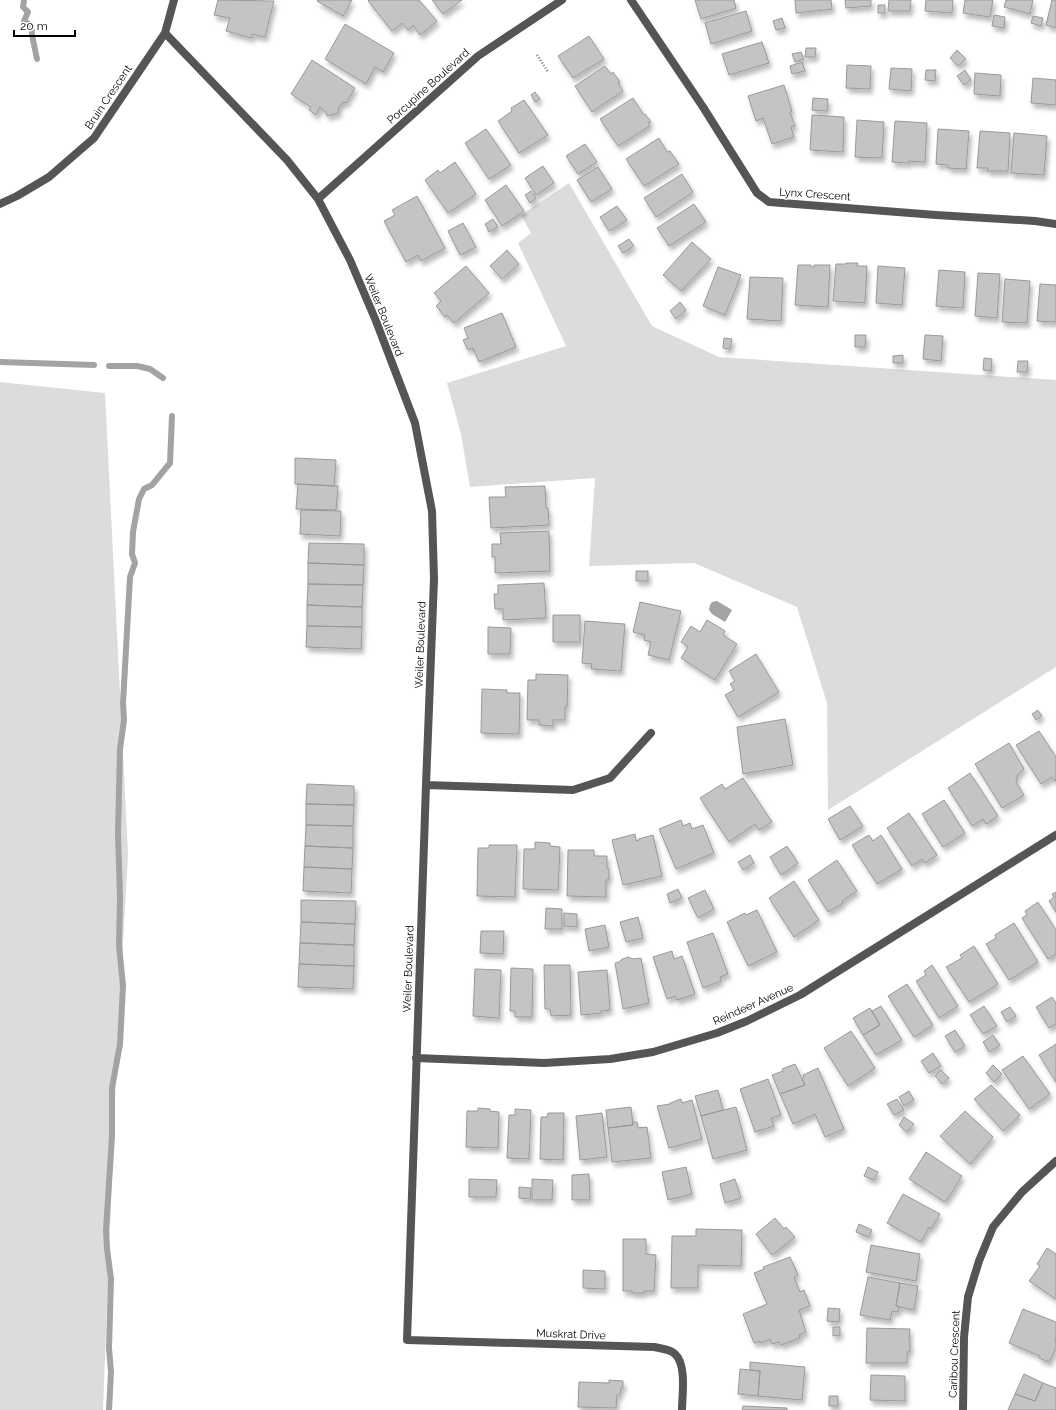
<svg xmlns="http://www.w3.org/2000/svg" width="1056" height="1410" viewBox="0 0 1056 1410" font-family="Raleway,sans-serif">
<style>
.green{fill:#dcdcdc}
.water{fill:#a3a3a3}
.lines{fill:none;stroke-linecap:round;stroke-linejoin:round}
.stream{stroke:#a3a3a3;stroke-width:6}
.building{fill:#c4c4c4;stroke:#999;filter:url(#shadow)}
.path{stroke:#777;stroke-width:2.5;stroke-dasharray:1 2;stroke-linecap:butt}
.minor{stroke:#555;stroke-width:8}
.labels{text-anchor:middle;stroke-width:3;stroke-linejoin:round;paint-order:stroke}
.street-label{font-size:11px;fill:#000;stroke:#fff}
</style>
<defs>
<filter id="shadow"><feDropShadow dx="2.5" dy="4.5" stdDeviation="2" flood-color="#0004"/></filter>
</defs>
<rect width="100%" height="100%" fill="#fff"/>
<path class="green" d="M569,183L652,326L719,357L1056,380V667L828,810L827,703L797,607L694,563L589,566L595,478L470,487L461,434L447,383L566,346L518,243L531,233L521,215Z
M0,382L105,393L128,854L117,1050L103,1410H0Z"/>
<path class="water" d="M717,601L732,610L725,622L712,614L709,610L710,605L712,602Z"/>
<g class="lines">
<path class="stream" d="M24,0L23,7L28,12L24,21L31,25L32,35L37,59
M0,362L94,365
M109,366H137L150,369L163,378
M109,1410L111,1372L109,1348L111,1279L107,1249L106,1230L112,1136V1088L120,1044L123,986L119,945L120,897L118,833L120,749L124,720L123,703L130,577L135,563L132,554L133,532L139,499L144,489L152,485L170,463L172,416"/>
</g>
<path class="building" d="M218,0L274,1L265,37L252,34V38L226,31L230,18L214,15Z
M318,0H352L343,16L317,1Z
M369,0H419L437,21L420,35L413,25L408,30L402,23L392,31L368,1Z
M432,0H462L443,14Z
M695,0H734L736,8L701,19Z
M795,0H831L832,9L796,13Z
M845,0H871V6L846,8Z
M889,0H911L910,11H888Z
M926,0H953L952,13L925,11Z
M965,0H993L990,17L963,13Z
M1006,0H1033L1030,14L1004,7Z
M1052,0H1056V28L1046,25Z
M878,5H885V13H878Z
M746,11L752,31L711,44L705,23Z
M994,15L1005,17L1004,28L992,26Z
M1033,16L1043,18L1041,26L1031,23Z
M782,18L785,28L776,30L773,21Z
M345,24L394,53L383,72L375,67L366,84L325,59Z
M589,36L604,59L573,78L558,56Z
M762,42L769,63L729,75L722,54Z
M806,48H816L815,57H805Z
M957,50L966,59L958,66L950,58Z
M801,52L804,59L795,62L792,54Z
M312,60L355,88L346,103L343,102L338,109L339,113L327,116L326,112L320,107L316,115L309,110L311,107L291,94Z
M802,62L805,71L792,74L790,66Z
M847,65L871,66L870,89L846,88Z
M605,66L611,74L613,72L620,82L618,83L623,91L592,112L575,86Z
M891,68L912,69L911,91L889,89Z
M926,70H936L935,81L925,80Z
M965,70L971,80L964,85L957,76Z
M975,73L1001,75L1000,96L974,94Z
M1033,78L1056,80V105L1031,103Z
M784,85L792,111L790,112L795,126L791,127L794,137L772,144L763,118L756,121L748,96Z
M535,92L540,99L535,102L531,95Z
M633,98L644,115L645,114L651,122L648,123L650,126L618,146L600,119Z
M813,98L828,99L827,111L812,110Z
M524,100L548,135L519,153L498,121L512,111L511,108Z
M812,115L844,117L843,152L810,150Z
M857,120L884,122L882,158L855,157Z
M895,121L927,123L925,162L909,161V163L892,162Z
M486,129L511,165L489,179L465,143Z
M938,129L969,131L966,169L948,168V165L936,164Z
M980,131L1010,133L1008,171H987L988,168H977Z
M1014,133L1047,136L1044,175L1011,173Z
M659,138L667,152L670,151L679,164L644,186L626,159Z
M585,144L597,162L578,174L566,156Z
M455,162L476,194L448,213L425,180L438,170L440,173Z
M543,166L554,183L536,195L525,178Z
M598,167L612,189L591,202L577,180Z
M682,174L693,192L656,217L644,198Z
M506,185L524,211L502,226L485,200Z
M531,191L536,198L530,203L525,195Z
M417,196L445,248L421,261L418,255L406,262L384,221L395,215L392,210Z
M694,204L706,222L669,246L657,228Z
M617,206L627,220L609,231L600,217Z
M493,219L498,227L489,232L485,224Z
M463,223L476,247L460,255L448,231Z
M629,239L634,246L623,253L618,246Z
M692,242L711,259L681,291L663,275Z
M507,250L519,264L502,279L490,266Z
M846,263H858L857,266H867L865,303L833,301L836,264H846Z
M798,265H811V267H814V265H830L828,307L795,305Z
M466,266L489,293L454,323L447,315L445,317L436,306L441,301L434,293Z
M878,266L905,268L902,305L876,303Z
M718,267L741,275L725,315L703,306Z
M939,270L965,272L963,308L936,306Z
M978,273L1000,274L997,318L975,316Z
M750,277L783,278L781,321L747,319Z
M1005,279L1030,281L1027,323L1002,322Z
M1040,284L1056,285V322L1037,321Z
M680,302L686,310L676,319L670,311Z
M502,313L516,347L479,362L473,348L468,350L463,340L468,338L464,328Z
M855,335H866L865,347H855Z
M925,335L943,336L941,361L923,359Z
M724,338L732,339L730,349L723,348Z
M903,355V363H893V356Z
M984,358L992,359L991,371L983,370Z
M1018,361H1028L1027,372H1017Z
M295,458L336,460L334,486L295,484Z
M298,484L338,486L336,510L296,509Z
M545,486L546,508H548L549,525L491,528L489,497H506L505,487Z
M301,510L341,511L340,536L300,534Z
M549,531L550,571L495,573V557H492V544H501L500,533Z
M309,543L364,544V565L308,563Z
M308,563L364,565L363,585L308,584Z
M636,571H648V581H636Z
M544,583L546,618L503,620V609H495L494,594H498V585Z
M308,584L363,585L362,607L307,605Z
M640,602L681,611L669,660L648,655L651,642L644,640L645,635L633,632Z
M307,605L362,607V627L307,626Z
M553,615H580V642H553Z
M707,620L725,631L723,635L737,644L715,680L681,658L688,647L681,642L691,626L700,632Z
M585,621L625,624L621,671L591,669L592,664L582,663Z
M307,626L362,627L361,649L306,647Z
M488,627L511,628L510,654H488Z
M756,654L779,692L738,717L725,695L734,690L730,684L735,681L729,671Z
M536,674L568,675L567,707H565V720H553V726L539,725V720H527L528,680H536Z
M482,689L507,690V693H520L519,734L481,733Z
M1038,710L1042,716L1036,720L1032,714Z
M785,719L793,765L743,774L737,727Z
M1039,731L1056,757V780L1055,781L1052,777L1041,784L1016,745Z
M1009,743L1024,769L1018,774L1016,782L1024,795L1002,808L975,764Z
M970,773L998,816L986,824L983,819L972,826L948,788Z
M743,778L772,822L759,830L755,824L729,842L700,798L722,784L725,789Z
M307,784L354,786V805L306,804Z
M944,800L965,833L943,847L922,814Z
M306,804L354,805L353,826L306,825Z
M850,806L863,826L840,840L828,819Z
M909,813L937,855L925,863L922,859L912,866L887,828Z
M681,820L683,826L690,823L692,829L703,825L714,853L676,869L659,829Z
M306,825L353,826V848L305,846Z
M635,834L636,841L639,840V839L653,835L662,876L623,885L612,840Z
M869,835L873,841L881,835L902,869L877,884L852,845Z
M535,842L550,843V846L560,847L558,890L523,889L524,849H535Z
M489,845H517L515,897L477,896L478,848H489Z
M305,846L353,848L352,869L304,867Z
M787,846L798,863L781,875L770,857Z
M568,850H594V856H607V868L609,869V880H606V897L567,896Z
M750,855L754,863L743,870L738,862Z
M837,860L857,891L842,901L843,903L828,912L808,880Z
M304,867L352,869L351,893L303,891Z
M794,881L819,920L794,937L769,898Z
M678,889L682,898L670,903L667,894Z
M705,890L714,909L698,918L688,898Z
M1056,892V912L1049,901L1054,897L1052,894Z
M301,900L356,901L355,924L301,922Z
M1038,902L1056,930V954L1048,959L1022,918L1027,915L1025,911Z
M546,908L562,909V929H545Z
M757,910L777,952L748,966L727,922L745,913L746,915Z
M564,913L577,914V927L564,926Z
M638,917L643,938L626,942L620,922Z
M301,922L355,924L354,945L300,943Z
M1014,923L1038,962L1009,980L986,944L996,938L995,935Z
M605,925L609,947L589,951L585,929Z
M481,931H504L503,954L480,953Z
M713,933L728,974L720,977L721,981L703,988L687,942Z
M300,943L354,945V966L299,964Z
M974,946L998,984L969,1002L946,967L962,958L960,955Z
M672,951L674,959L682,956L695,994L677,1000L675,996L667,999L653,957Z
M629,957L632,959L641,958L649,1003L623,1009L615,963L619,962L622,959Z
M299,964L354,966L353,989L298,987Z
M544,965H570L571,1015L551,1016L550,1009H545Z
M932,965L958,1006L939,1018L916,981L926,975L924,971Z
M511,968L533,969L532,1017H515V1011H510Z
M475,969L501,970L499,1018L473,1016Z
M607,970L610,1010L601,1011V1013L581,1015L578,972Z
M907,984L933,1025L914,1037L888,996Z
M1052,997L1056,1003V1024L1049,1028L1036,1007Z
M881,1006L902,1040L876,1055L863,1035L880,1025L872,1011Z
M984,1006L997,1026L983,1034L970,1015Z
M1010,1007L1016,1016L1007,1022L1001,1012Z
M870,1008L880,1025L863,1035L853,1018Z
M955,1030L965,1046L955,1052L945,1036Z
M851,1031L875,1068L848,1086L824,1048Z
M993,1035L1000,1045L989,1052L983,1042Z
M1056,1044V1082L1039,1055Z
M933,1053L941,1066L929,1073L921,1061Z
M1023,1056L1050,1094L1029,1109L1002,1070Z
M795,1064L805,1085L780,1094L772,1075L783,1071L782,1069Z
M993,1065L1002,1074L994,1082L986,1073Z
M818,1068L844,1129L825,1137L815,1114L793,1124L780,1094L805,1085L802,1079L804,1078L803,1075Z
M941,1070L949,1078L942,1084L935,1076Z
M768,1079L781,1115L771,1118L774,1126L755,1132L740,1089Z
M991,1085L1020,1115L1003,1131L974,1099Z
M718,1090L723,1110L701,1116L695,1096Z
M909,1091L914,1100L904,1106L899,1097Z
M681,1099L682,1103L692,1100L702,1139L669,1148L657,1106L670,1104V1103Z
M897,1099L904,1110L894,1115L887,1104Z
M631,1107L633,1125L608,1128L606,1110Z
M736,1107L747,1150L713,1159L701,1116Z
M478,1108L490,1109V1111L499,1112L498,1148L466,1147L467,1111H478Z
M515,1109L531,1110L529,1159L507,1158L509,1115H515Z
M965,1111L993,1137L970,1164L940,1136Z
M548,1113H564L563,1160L540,1159L541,1117H547Z
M602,1113L607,1157L580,1160L576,1116Z
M904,1117L914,1124L907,1132L899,1125Z
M633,1122H637L638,1128L647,1127L651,1158L612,1162L608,1128L633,1125Z
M926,1152L962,1176L954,1188H955L945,1202L909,1179Z
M686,1167L692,1194L668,1200L662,1172Z
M868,1167L878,1172L874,1180L864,1176Z
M589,1174L590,1200H572V1175Z
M469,1179L497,1180L496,1197H469Z
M532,1179L553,1180L552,1200H532Z
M735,1179L741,1198L725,1203L720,1184Z
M519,1187L531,1188L530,1199L519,1198Z
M903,1194L940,1214L931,1229L929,1227L921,1242L887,1223Z
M775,1218L784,1229L786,1227L795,1237L772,1255L756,1234Z
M859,1224L872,1230L869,1237L856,1232Z
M696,1229L742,1230L741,1266L698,1265V1288H671L672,1236H696Z
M623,1239H646V1254L656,1255L654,1291H644V1293H632V1291H623Z
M871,1245L920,1254L916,1281L866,1272Z
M1047,1248L1056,1254V1299L1029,1281L1040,1266L1037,1264Z
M790,1257L798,1275L794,1277L800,1292L804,1290L810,1306L799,1310L806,1332L799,1335L800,1338L781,1345L779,1342L772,1344L770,1339L761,1343L760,1341L754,1343L743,1314L767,1304L754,1273L764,1269L763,1267Z
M583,1270L605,1271V1289L583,1288Z
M868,1277L900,1283L896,1306L899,1307L898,1312L892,1311L890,1320L860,1315Z
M900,1283L918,1286L914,1310L896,1306Z
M828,1308L840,1309L839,1322L827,1321Z
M1023,1309L1056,1322V1338L1055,1342L1056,1343V1348L1049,1362L1039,1358L1040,1356L1009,1343Z
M833,1327H840V1335L833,1336Z
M867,1328L910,1329L909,1341H910V1352H907V1363H866Z
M750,1362L805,1367L802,1400L758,1396L760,1371L750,1370Z
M740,1369L760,1371L758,1396L738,1394Z
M1024,1374L1043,1383L1035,1401L1015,1394Z
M871,1375L905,1376V1401L870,1400Z
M609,1380L623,1381V1388H621L620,1395H617L616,1408L578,1407L579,1382L609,1383Z
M1043,1383L1056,1388V1410H1008L1015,1394L1035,1401Z
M829,1396H838V1406H829Z
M743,1406L787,1408V1410H742Z"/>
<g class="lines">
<path class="path" d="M537,55L548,72"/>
<path class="minor" d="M631,0L703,107L757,193L769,202L936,215L1035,221L1056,224
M165,33L287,160L318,199L350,260L376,321L415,423L432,511L434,579L426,785L407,1340L654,1347C662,1349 670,1349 675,1354C687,1365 682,1396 682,1410
M318,199L478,56L562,0
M0,204L17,196L49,177L94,138L165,33L174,0
M426,785L573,790L610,778L651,733
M416,1058L544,1063L610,1059L653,1052L717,1033L747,1021L800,995L1056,835
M963,1410L964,1337L968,1297L979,1261L993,1227L1022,1192L1056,1161"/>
</g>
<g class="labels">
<g class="street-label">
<text transform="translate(428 86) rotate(-42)" y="4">Porcupine Boulevard</text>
<text transform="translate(108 97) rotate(-56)" y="4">Bruin Crescent</text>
<text transform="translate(815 194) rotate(4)" y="4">Lynx Crescent</text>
<text transform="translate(384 315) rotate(68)" y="4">Weiler Boulevard</text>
<text transform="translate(420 645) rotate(-88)" y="4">Weiler Boulevard</text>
<text transform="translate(408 969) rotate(-88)" y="4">Weiler Boulevard</text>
<text transform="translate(753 1004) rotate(-24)" y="4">Reindeer Avenue</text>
<text transform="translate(571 1334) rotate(2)" y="4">Muskrat Drive</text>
<text transform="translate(954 1354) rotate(-88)" y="4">Caribou Crescent</text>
</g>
</g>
<path d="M14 30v6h61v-6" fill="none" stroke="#000000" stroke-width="2"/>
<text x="20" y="30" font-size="12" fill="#000000" stroke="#ffffff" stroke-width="3" paint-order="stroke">20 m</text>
</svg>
